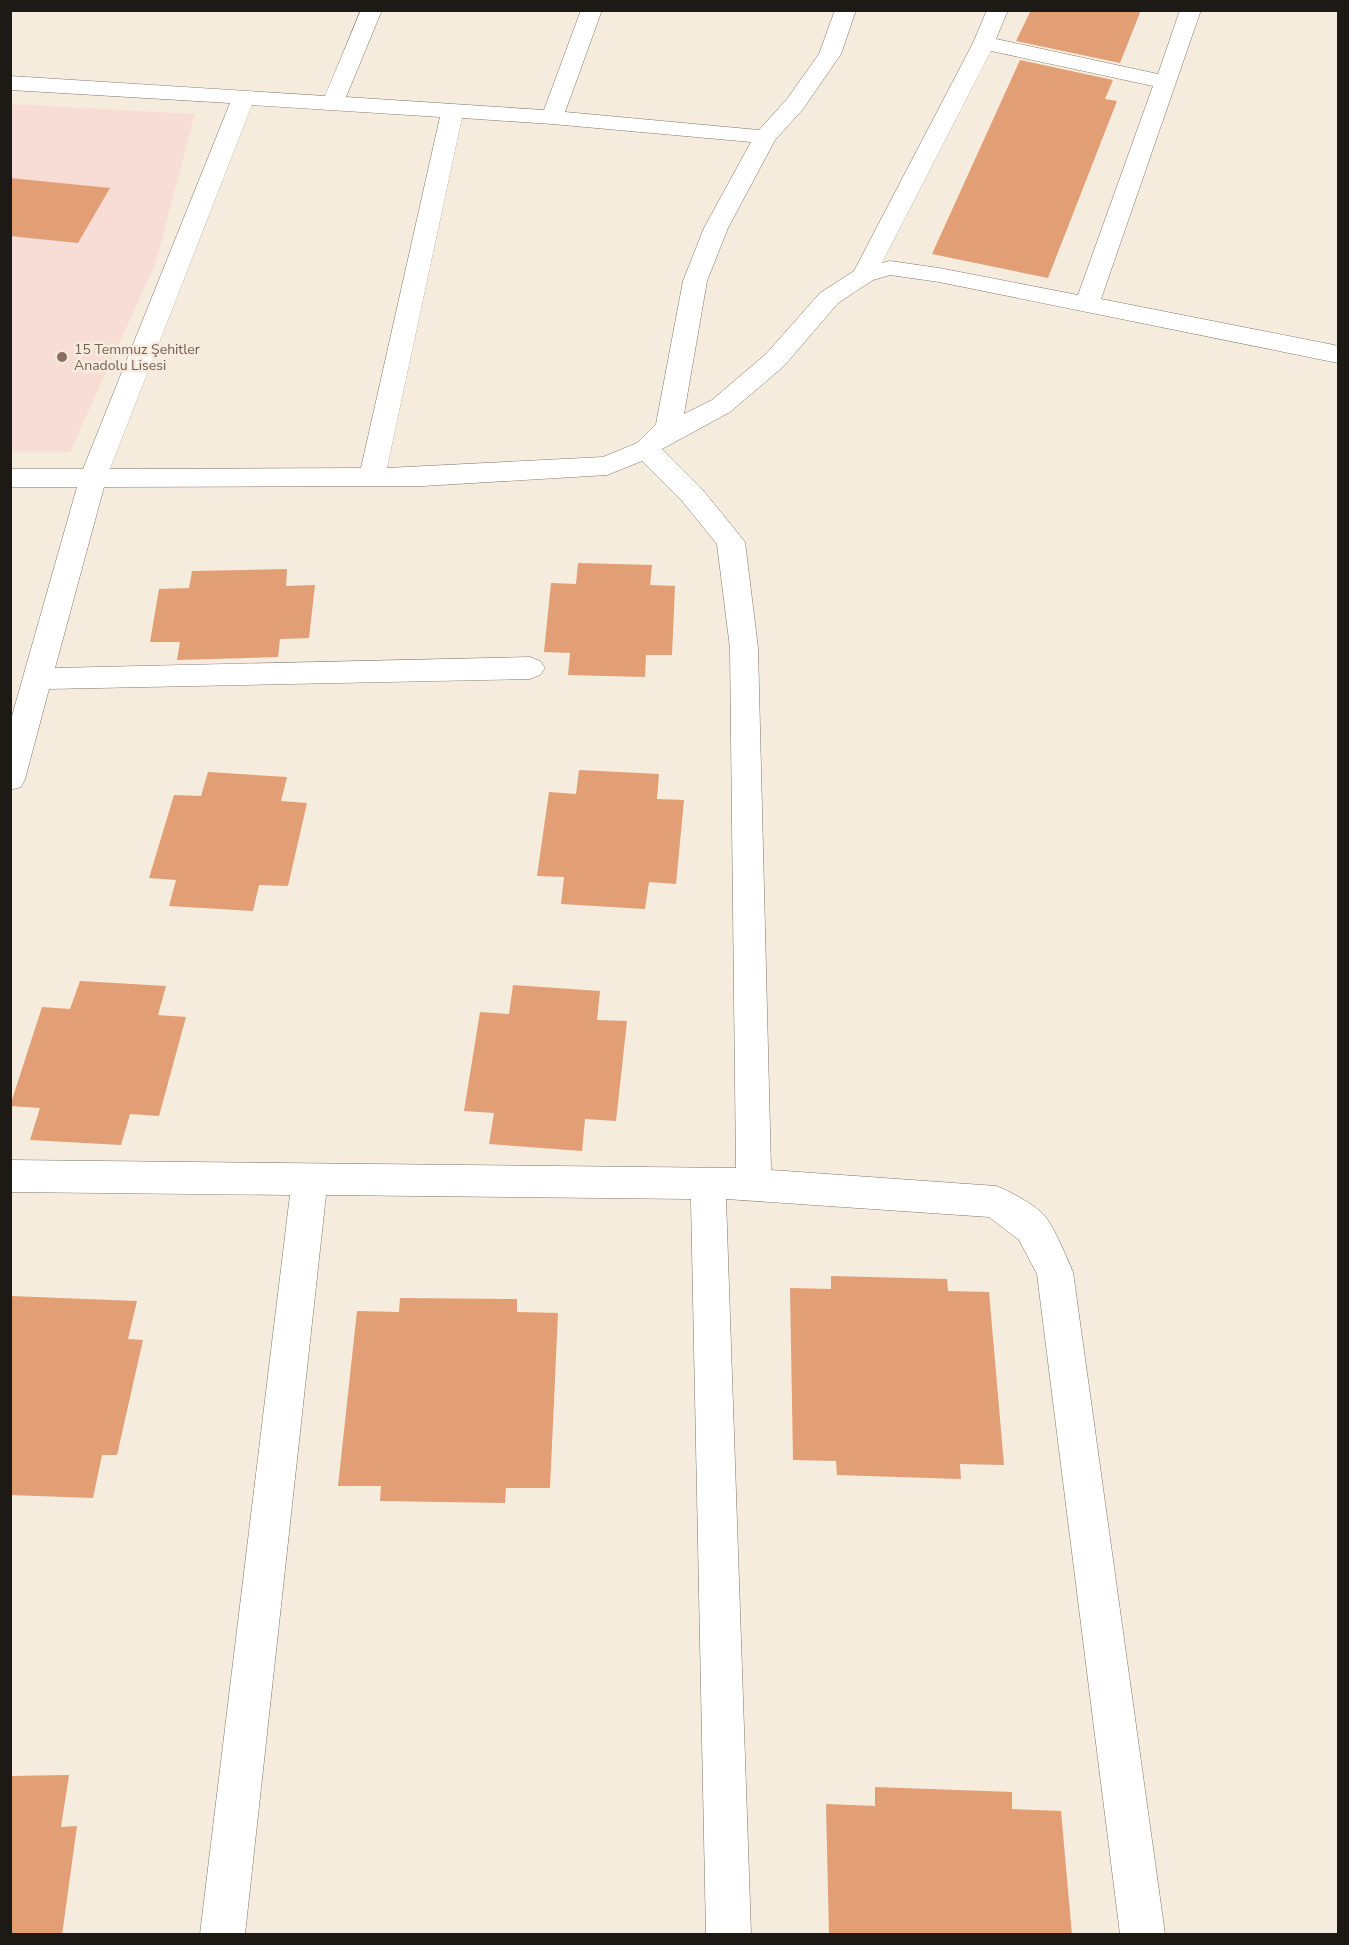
<svg xmlns="http://www.w3.org/2000/svg" width="1349" height="1945" viewBox="0 0 1349 1945" font-family="'Nunito Sans',sans-serif">
<style>
.education{fill:#f7ddd6}
.building{fill:#e29e75}
.lines{fill:none;stroke-linecap:round;stroke-linejoin:round}
.minor-casing{stroke:#7e7668;stroke-width:1}
.minor{fill:#fff;fill-rule:evenodd}
.education-dot{fill:#8d6e63;stroke:#f5ecdd;stroke-width:2}
.labels{text-anchor:middle;stroke-width:5;stroke-linejoin:round;paint-order:stroke}
.far-education-label{font-size:14px;fill:#785e54;stroke:#f5ecdd;text-anchor:start}
</style>
<rect width="100%" height="100%" fill="#f5ecdd"/>
<path class="education" d="M10,104L195,114L156,262L70,452H11Z"/>
<path class="building" d="M1031,10H1141L1120,63L1016,41Z
M1020,60L1113,80L1105,99L1117,101L1048,278L932,254Z
M10,178L110,188L78,243L10,236Z
M578,563L652,565L650,585L675,586L672,655H646L645,677L568,675L570,653L544,652L551,583L576,584Z
M287,569L286,586L315,585L309,638L280,639L278,657L177,660L180,642H150L159,589L189,588L192,571Z
M579,770L659,774L657,799L684,800L676,884L649,882L645,909L561,904L564,877L537,876L549,792L576,794Z
M208,772L287,777L281,801L307,803L288,886L259,885L253,911L169,906L176,880L149,878L174,795L201,796Z
M80,981L166,986L158,1015L186,1017L159,1116L130,1114L121,1145L30,1140L40,1108L10,1106L42,1007L70,1009Z
M513,985L600,991L597,1020L627,1021L616,1121L585,1119L582,1151L489,1144L494,1113L464,1111L480,1012L509,1014Z
M831,1276L947,1279L948,1291L989,1292L1004,1465L960,1464L961,1479L837,1475L836,1461L793,1460L790,1288L831,1289Z
M10,1296L137,1301L128,1339L143,1340L117,1455H102L93,1498L10,1495Z
M400,1298L517,1299V1312L558,1313L550,1488H506L505,1503L380,1501L381,1486H338L357,1311L399,1312Z
M69,1775L61,1827L77,1826L62,1935H10V1776Z
M875,1787L1012,1792V1809L1061,1811L1072,1935H829L826,1804L875,1806Z"/>
<g class="lines">
<defs>
<path id="minor" d="M361,10H382L346,97L544,110L581,10H602L565,112L759,130L787,99L819,54L835,10H856L841,54L803,109L775,140L728,228L707,281L684,414L712,400L766,354L820,293L854,271L973,43L987,10H1008L996,39L1158,74L1180,10H1201L1101,299L1334,345L1338,347V363L939,282L890,275L873,280L838,303L784,366L730,412L662,449L702,489L745,542L758,648L771,1170L996,1186C1010,1191 1035,1205 1045,1216C1054,1227 1067,1258 1073,1272L1165,1934H1120L1037,1274L1019,1240L989,1217L726,1199L751,1934H706L691,1199L326,1195L245,1934H200L290,1195L10,1192V1160L736,1168L730,648L717,544L682,501L642,461L607,475L423,486L104,487L55,668L530,657L540,661L545,668L540,675L530,679L49,689L25,779L21,787L10,790V723L77,487H10V469H83L230,103L10,90V76L325,96ZM991,51L1153,86L1078,295L939,268L890,261L882,263ZM252,105L440,117L361,468L110,469ZM462,118L552,124L751,142L704,228L683,281L656,424L637,443L603,457L387,468Z"/>
</defs>
<use href="#minor" class="minor-casing"/>
<use href="#minor" class="minor"/>
</g>
<circle class="education-dot" cx="62" cy="357" r="6"/>
<g class="labels">
<g class="far-education-label">
<text x="74" y="354">15 Temmuz Şehitler<tspan x="74" dy="16">Anadolu Lisesi</tspan></text>
</g>
</g>
<rect width="1349" height="1945" fill="none" stroke="#1d1a15" stroke-width="24"/>
</svg>
